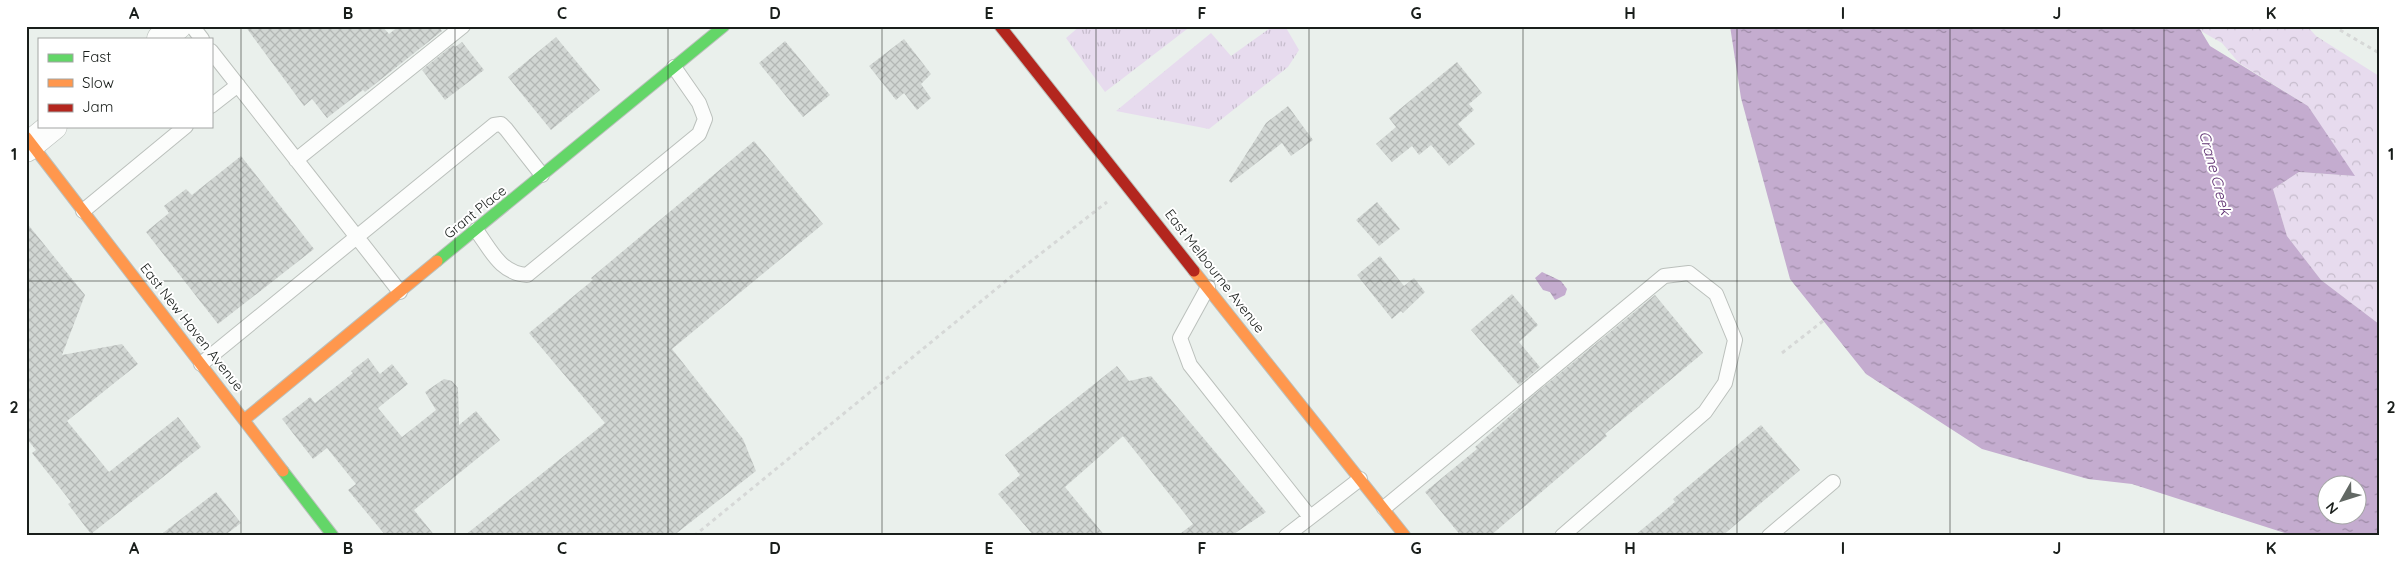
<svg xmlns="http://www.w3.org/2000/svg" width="2405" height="562" viewBox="0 0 2405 562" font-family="Quicksand,sans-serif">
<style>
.grass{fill:url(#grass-tufts)}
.forest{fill:url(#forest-crowns)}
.water{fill:url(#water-ripples);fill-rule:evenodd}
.building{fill:url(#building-cross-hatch)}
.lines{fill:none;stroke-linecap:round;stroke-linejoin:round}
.lane-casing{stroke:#bbc0bc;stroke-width:16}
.street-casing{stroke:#bbc0bc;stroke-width:29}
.fast-casing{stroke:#bbc0bc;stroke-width:13}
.slow-casing{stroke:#bbc0bc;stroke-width:13}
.jam-casing{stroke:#bbc0bc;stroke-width:13}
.path{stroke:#d6d8d7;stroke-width:3;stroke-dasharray:4 4;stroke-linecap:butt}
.lane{stroke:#fcfdfc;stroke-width:14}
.street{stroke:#fcfdfc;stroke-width:28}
.fast{stroke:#63d668;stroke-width:11}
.slow{stroke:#ff974d;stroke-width:11}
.jam{stroke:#b3261e;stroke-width:11}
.grid{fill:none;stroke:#191e1b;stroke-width:1;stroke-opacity:0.55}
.labels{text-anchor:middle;stroke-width:4;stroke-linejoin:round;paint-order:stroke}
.street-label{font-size:14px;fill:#191e1b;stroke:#fff}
.water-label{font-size:15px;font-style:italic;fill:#5f3071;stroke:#fff}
.neatline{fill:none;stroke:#191e1b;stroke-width:2}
.grid-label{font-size:16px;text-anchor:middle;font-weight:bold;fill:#191e1b}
</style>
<defs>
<pattern id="grass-tufts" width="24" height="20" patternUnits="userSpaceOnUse" patternTransform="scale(1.25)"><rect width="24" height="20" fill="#e7dbee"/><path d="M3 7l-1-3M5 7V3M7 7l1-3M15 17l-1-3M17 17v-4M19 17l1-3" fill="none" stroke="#c6bccc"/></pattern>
<pattern id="forest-crowns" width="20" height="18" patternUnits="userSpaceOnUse" patternTransform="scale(1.25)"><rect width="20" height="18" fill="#e7dbee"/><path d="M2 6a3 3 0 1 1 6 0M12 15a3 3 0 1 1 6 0" fill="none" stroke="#c6bccc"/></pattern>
<pattern id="water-ripples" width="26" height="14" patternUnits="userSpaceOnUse" patternTransform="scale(1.25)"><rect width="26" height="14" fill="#c4accf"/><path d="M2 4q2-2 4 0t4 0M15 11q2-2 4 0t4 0" fill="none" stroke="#9e8ba7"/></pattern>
<pattern id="building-cross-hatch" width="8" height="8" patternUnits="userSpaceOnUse" patternTransform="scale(1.25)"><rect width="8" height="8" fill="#d1d6d3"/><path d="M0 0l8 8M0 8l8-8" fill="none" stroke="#b3b7b5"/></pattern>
</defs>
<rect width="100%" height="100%" fill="#eaf0ec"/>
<path class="grass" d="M1080,26H1191L1105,92L1066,38Z
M1273,26H1285L1299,50L1288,67L1209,129L1116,111L1211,33L1231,56Z"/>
<path class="forest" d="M2192,26H2307L2316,36L2379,76V324L2321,280L2287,236L2273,189L2299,172L2354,176L2308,106L2239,63L2222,43Z"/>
<path class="water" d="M1730,26H2198L2210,46L2308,106L2355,176L2299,172L2273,189L2287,236L2321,280L2379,324V536H2294L2132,484L2088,479L1982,449L1866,374L1790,279L1741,98ZM2328,484H2358V514H2328Z
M1542,272L1561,281L1567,289L1565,295L1555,300L1550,292L1543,290L1535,278Z"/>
<path class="building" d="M245,26H382L389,34L399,26H438L442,31L365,92L363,90L327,118L312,99L304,106Z
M556,37L600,90L551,130L508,77Z
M904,39L931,74L921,84L931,98L917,110L904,93L896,100L869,66Z
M785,41L830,95L803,117L759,63Z
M462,42L484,70L445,100L422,70L453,45L455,47Z
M1457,62L1482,93L1469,104L1474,110L1458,124L1475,144L1449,166L1431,145L1419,155L1412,146L1392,162L1376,144L1396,127L1389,118Z
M1288,106L1313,140L1291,156L1282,143L1231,183L1229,181L1266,123Z
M754,141L823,224L672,349L743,439L756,471L673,536H464L605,423L529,333L593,280L591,278Z
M241,156L314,249L218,324L146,232L169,213L164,206L186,189L192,195Z
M1377,202L1400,229L1379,246L1356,220Z
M26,222L85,295L62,355L122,344L138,364L67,421L109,472L178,417L201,447L91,534L68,504L71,502L32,453L36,450L26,438Z
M1380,256L1404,286L1414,278L1425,292L1403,313L1401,311L1392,319L1357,275Z
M1512,294L1538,325L1519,342L1540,367L1519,385L1471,330Z
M1655,295L1703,353L1605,434L1607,436L1490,536H1461L1425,492L1477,449L1475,447L1530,398Z
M368,358L380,374L392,364L408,384L378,408L402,437L436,410L425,392L444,379L452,381L458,388L459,425L476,411L500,440L414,510L435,536H386L348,490L356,484L327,448L313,459L282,419L310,397L315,403L353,373L351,371Z
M1117,366L1129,381L1151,376L1266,512L1231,536H1177L1193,524L1123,436L1065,487L1105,536H1034L998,494L1020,475L1005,455Z
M1761,425L1800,470L1722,536H1634L1675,502L1673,499Z
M216,492L241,523L224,536H159Z"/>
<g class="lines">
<defs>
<path id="lane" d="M192,26L202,39
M211,51L400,292
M211,106L238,85
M296,160L463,26
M83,211L186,126
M476,230C491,250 500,273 527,275L699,134L705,119L699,103L674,67
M1208,287L1180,338L1190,365L1310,517
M201,364L494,125L501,124L506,129L542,175
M1384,508L1664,276L1689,273L1716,294L1735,340L1725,383L1705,412L1562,536
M1286,536L1360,479
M1769,536L1833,482"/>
<path id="street" d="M161,39L177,26
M26,148L53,126"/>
<path id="fast" d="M437,261L724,26
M283,471L333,536"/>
<path id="slow" d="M26,137L283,471
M1194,271L1405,536
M244,420L437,261"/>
<path id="jam" d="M1000,26L1194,271"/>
</defs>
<use href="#lane" class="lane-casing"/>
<use href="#street" class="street-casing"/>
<use href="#fast" class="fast-casing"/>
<use href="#slow" class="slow-casing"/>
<use href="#jam" class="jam-casing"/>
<path class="path" d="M2333,26L2379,53
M1782,353L1823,321
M694,536L1012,276L1107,202"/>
<use href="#lane" class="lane"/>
<use href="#street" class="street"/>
<use href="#fast" class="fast"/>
<use href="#slow" class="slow"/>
<use href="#jam" class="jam"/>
</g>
<path class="grid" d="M241,26V536M455,26V536M668,26V536M882,26V536M1096,26V536M1309,26V536M1523,26V536M1737,26V536M1950,26V536M2164,26V536M26,281H2379"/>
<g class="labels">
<g class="street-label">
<text transform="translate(475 212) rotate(-39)" y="5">Grant Place</text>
<text transform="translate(1215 271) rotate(52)" y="5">East Melbourne Avenue</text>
<text transform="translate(192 327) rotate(52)" y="5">East New Haven Avenue</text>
</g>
<g class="water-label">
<text transform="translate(2215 173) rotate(75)" y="5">Crane Creek</text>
</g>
</g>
<rect width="2405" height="562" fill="none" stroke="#ffffff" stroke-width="55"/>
<rect x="38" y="38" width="175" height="90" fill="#ffffff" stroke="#a3a5a4"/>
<rect x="48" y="54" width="25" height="8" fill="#63d668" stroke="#a3a5a4"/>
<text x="82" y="62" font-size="15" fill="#191e1b">Fast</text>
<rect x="48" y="79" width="25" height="8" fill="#ff974d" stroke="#a3a5a4"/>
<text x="82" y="88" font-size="15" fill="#191e1b">Slow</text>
<rect x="48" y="104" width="25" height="8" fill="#b3261e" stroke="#a3a5a4"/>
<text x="82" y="112" font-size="15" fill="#191e1b">Jam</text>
<g transform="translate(2342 500) rotate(231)"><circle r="24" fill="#ffffff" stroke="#a3a5a4"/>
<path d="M0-4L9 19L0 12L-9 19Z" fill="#626864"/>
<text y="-8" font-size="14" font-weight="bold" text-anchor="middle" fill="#191e1b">N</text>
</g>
<rect x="28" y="28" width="2350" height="506" class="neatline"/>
<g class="grid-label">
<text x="134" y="19">A</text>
<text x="348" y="19">B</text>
<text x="562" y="19">C</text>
<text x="775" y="19">D</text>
<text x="989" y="19">E</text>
<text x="1202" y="19">F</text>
<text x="1416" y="19">G</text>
<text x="1630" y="19">H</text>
<text x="1843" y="19">I</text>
<text x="2057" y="19">J</text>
<text x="2271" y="19">K</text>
<text x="14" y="160">1</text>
<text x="2391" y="160">1</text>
<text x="14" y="413">2</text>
<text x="2391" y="413">2</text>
<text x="134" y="554">A</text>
<text x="348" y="554">B</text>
<text x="562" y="554">C</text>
<text x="775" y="554">D</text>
<text x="989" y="554">E</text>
<text x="1202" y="554">F</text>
<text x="1416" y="554">G</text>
<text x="1630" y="554">H</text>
<text x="1843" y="554">I</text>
<text x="2057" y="554">J</text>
<text x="2271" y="554">K</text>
</g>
</svg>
